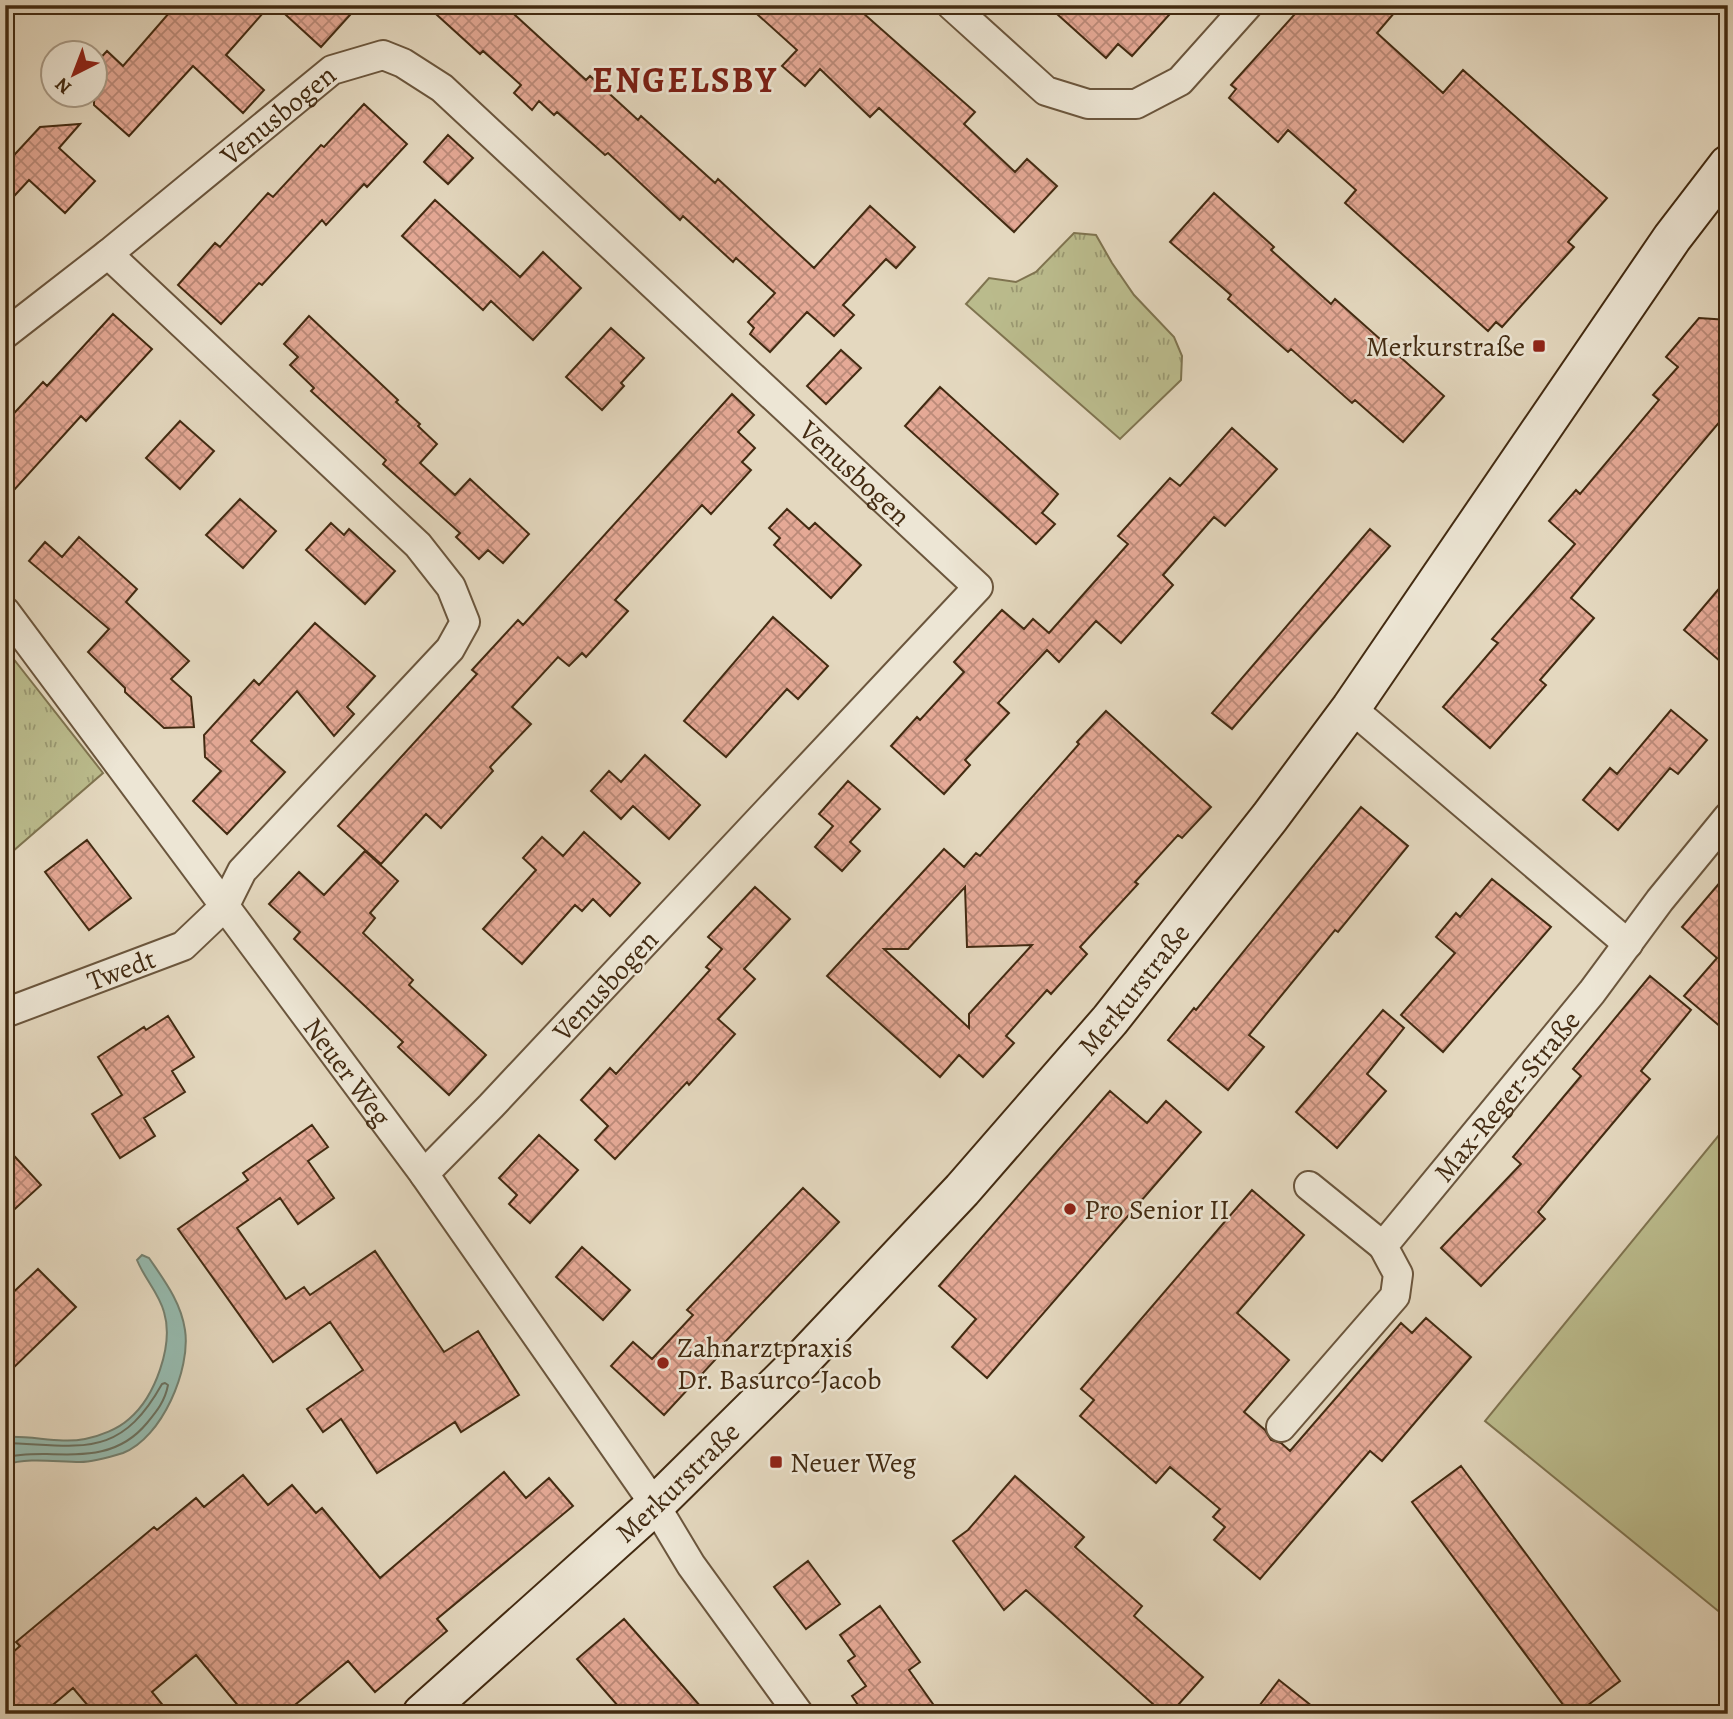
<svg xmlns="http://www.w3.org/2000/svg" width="1733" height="1719" viewBox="0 0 1733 1719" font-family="Alegreya,serif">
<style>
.grass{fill:url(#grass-tufts);stroke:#7f7450;stroke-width:2}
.pitch{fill:#bbbc8d;stroke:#7f7450;stroke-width:2}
.water{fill:#96baae;stroke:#758170;stroke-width:2}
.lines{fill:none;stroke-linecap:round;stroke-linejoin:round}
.shore{stroke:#6c7260;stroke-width:2}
.building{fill:url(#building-cross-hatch);stroke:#432b12;stroke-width:2;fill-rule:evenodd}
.street-casing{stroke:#6b563d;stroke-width:32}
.secondary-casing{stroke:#432b12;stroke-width:42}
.street{stroke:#ede6d5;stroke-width:28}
.secondary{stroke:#ede6d5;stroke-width:38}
.poi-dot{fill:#8f2418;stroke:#ede6d5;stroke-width:2.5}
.labels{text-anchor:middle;stroke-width:5;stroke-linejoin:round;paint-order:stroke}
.street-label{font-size:28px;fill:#432b12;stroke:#ede6d5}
.poi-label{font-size:28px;fill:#432b12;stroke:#ede6d5;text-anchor:start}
.district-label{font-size:35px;font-weight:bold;letter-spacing:2px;fill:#7a1f14;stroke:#ede6d5}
</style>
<defs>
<pattern id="grass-tufts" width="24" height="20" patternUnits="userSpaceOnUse" patternTransform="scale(1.75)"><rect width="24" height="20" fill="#bbbc8d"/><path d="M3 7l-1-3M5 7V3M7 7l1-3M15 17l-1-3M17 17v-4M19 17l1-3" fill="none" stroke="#9a9972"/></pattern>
<pattern id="building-cross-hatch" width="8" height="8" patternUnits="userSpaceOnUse" patternTransform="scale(1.75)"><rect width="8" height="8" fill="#e5a996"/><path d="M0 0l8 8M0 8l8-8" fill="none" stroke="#bb8a79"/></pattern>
</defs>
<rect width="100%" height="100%" fill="#e4d8bf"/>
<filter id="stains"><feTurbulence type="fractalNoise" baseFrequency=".00286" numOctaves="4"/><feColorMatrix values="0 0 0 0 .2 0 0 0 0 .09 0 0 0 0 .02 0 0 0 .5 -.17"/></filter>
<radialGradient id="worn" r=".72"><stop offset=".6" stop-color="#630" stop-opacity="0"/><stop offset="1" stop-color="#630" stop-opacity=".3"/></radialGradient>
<path class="grass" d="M1074,233L1096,235L1112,263L1134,295L1174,337L1182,356L1181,380L1120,439L966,304L989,278L1016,282L1036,272Z
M5,648L103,773L5,858Z"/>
<path class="pitch" d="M1728,1124V1619L1485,1421Z"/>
<path class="water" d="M142,1255L149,1258C164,1280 181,1302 185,1330C191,1369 162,1438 123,1453C110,1457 93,1462 80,1462C56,1462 28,1457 5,1465V1437C32,1435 59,1444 85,1439C100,1436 118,1429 129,1419C155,1397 174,1345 164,1312C159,1293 144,1278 137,1260Z"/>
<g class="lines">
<path class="shore" d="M5,1443C80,1445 119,1461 162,1384L165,1383L168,1385C165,1401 157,1411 147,1423C119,1457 84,1455 43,1454C31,1454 17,1454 5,1458"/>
</g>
<path class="building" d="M176,5H270L226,55L264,90L243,113L193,66L129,136L94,105V65L107,51L123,66Z
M275,5H359L321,47Z
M426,5H504L586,80L590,76L638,120L641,116L715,183L718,179L814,268L870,206L915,247L896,268L886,259L843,305L854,315L834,336L807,312L770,352L750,334L754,328L748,322L775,293L736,258L733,262L683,216L680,220L608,153L605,155L557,112L554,115L539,101L532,110L514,93L521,85L483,51L480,54Z
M747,5H854L975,112L964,124L1015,172L1027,159L1057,186L1014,232L879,108L870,117L820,69L805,86L782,66L797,50Z
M1047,5H1178L1132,56L1118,44L1106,58Z
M1303,5H1401L1377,33L1443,93L1463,70L1607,198L1568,242L1574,247L1502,327L1496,322L1488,331L1345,203L1356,190L1288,130L1278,142L1229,98L1236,89L1231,85Z
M364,104L407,144L367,187L364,184L326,225L322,220L262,285L259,283L221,324L178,285L215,243L220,247L268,193L273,197L321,145L324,147Z
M80,124L59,148L95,181L65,213L29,180L5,206V165L40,127Z
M448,135L473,158L448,184L424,162Z
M1214,193L1274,247L1271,250L1331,304L1335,299L1444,396L1403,442L1355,400L1352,403L1291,349L1288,352L1228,299L1231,295L1170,242Z
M435,200L520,277L543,252L581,288L533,340L491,301L483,310L402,236Z
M113,314L152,349L86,421L81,416L5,500V423L43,382L47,386Z
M309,316L398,400L396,402L420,424L418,426L437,444L420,463L455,495L470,479L529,534L503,563L488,550L479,559L456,537L460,533L383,464L386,460L311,391L314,388L290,365L298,357L284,344Z
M1699,318L1728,320V412L1571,598L1594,618L1540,680L1546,685L1490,748L1443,707L1498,643L1492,639L1575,544L1549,521L1576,490L1580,494L1659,400L1653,395L1678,367L1666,357Z
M611,328L644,358L621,383L624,386L602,410L566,377Z
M841,350L861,368L826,404L807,386Z
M940,387L1058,494L1042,513L1055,524L1036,544L905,426Z
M732,394L754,415L738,432L755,448L742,462L751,470L711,514L702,505L615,600L628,611L586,657L582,653L569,666L558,657L512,707L531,724L490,767L493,771L441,828L426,814L381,864L338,826L477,674L472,670L518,620L523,625Z
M180,421L214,451L180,489L146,458Z
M1232,428L1277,469L1225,526L1214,517L1163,575L1173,585L1121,643L1096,621L1059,662L1047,650L998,703L1009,713L965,760L970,765L944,794L891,746L917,717L920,720L964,672L954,662L1002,610L1024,629L1033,619L1049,633L1128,544L1118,536L1170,478L1180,486Z
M240,499L276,531L243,568L206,535Z
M787,509L809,529L815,523L861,565L831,598L774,545L780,538L769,528Z
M331,523L344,535L349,529L395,571L365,604L306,550Z
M1370,529L1390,546L1232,729L1212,713Z
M79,537L137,589L126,602L189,661L171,679L191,697L194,727L164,728L125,692V688L88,652L109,629L29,561L45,542L62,557Z
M1728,578V668L1684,630Z
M773,617L828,666L798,699L787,689L726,757L684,721Z
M315,623L375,676L347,707L354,714L334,736L297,691L251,741L285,772L227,834L193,801L221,771L205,757L204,735L254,680L259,685Z
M1671,710L1707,740L1678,774L1670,768L1618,830L1583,800L1610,768L1617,774Z
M1106,711L1211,807L1182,838L1178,835L1135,882L1138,884L1080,947L1087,954L1051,994L1047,990L1006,1036L1014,1043L983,1077L959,1055L940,1077L827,976L944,849L964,867L976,853L980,856L1079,744L1077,742ZM965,887L967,947L1032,945L969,1014V1028L884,949H908Z
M645,755L700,805L669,839L633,806L621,819L591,791L609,771L621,782Z
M848,781L880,809L850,842L860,851L842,871L815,847L833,826L819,814Z
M1361,807L1408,846L1338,932L1335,930L1249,1035L1264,1047L1228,1090L1168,1040L1194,1008L1196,1010Z
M584,832L640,883L610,916L593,899L582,911L575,905L522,964L483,929L536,870L523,858L542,837L563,856Z
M87,840L131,898L89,930L45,872Z
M365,851L398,881L370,913L375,918L363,933L413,980L409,985L486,1055L449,1095L398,1047L403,1042L294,939L300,932L269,904L299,872L324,895Z
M1728,873V1033L1684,996L1717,958L1682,927Z
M1492,879L1551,927L1443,1052L1401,1015L1455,953L1436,937L1456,913L1460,917Z
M755,887L790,919L744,969L755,979L718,1019L735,1034L689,1085L687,1082L615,1159L595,1140L608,1126L581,1100L610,1068L616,1074L710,970L706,967L722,949L708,937Z
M1650,976L1691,1010L1641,1071L1650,1079L1538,1212L1545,1219L1481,1286L1441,1248L1521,1164L1513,1157L1581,1076L1573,1069Z
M1383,1010L1404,1028L1367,1074L1386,1091L1337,1148L1296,1112Z
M168,1016L194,1057L172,1071L185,1092L144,1118L155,1136L120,1158L92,1114L122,1095L98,1057L144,1027L146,1030Z
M1110,1091L1147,1123L1166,1101L1201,1132L987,1378L952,1347L976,1319L939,1286Z
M312,1125L328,1147L308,1161L334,1198L298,1224L280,1198L237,1228L286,1299L304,1287L310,1295L375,1251L444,1352L478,1331L519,1395L461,1432L455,1422L377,1473L341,1419L323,1432L307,1409L363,1370L330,1322L273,1362L178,1229L248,1180L243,1173Z
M539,1135L578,1170L530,1223L509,1204L517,1195L499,1178Z
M5,1146L41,1185L5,1218Z
M803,1188L839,1222L723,1344L727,1347L664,1415L611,1366L633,1342L652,1359L693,1315L687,1310Z
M1252,1190L1304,1235L1237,1313L1289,1360L1244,1412L1265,1430L1271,1440L1281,1443L1290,1451L1401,1323L1412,1333L1426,1318L1471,1357L1382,1461L1370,1451L1260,1579L1214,1540L1225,1527L1213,1517L1220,1509L1170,1467L1156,1483L1080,1416L1094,1400L1081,1389Z
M582,1247L630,1290L603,1320L556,1277Z
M38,1269L76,1307L5,1376V1300Z
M1461,1466L1620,1681L1576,1714H1570L1412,1502Z
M504,1472L526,1498L549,1478L573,1506L437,1619L447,1631L375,1692L348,1661L284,1714H245L196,1655L152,1692L170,1714H95L73,1688L42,1714H5V1659L20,1646L16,1642L154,1527L157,1530L196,1498L204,1507L243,1475L268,1505L292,1485L316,1513L322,1508L380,1578Z
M1015,1476L1084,1537L1075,1547L1142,1606L1134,1616L1203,1677L1170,1714H1164L1026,1590L1004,1610L953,1541L968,1530Z
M808,1561L840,1604L806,1629L774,1587Z
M880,1606L920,1662L909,1670L940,1714H864L852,1696L866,1686L848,1661L855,1656L840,1635Z
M624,1619L682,1685L707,1714H625L577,1659Z
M1279,1680L1322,1714H1253Z"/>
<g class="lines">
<defs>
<g id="street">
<path d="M951,5L1046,91L1088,104H1136L1180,81L1248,5"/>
<path id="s1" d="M5,334L108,254L332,70L383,55L403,63L442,88L978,587L491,1106L424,1174"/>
<path id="s2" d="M5,611L424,1174L655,1505L691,1565L799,1714"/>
<path d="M1351,708L1628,944"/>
<path id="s3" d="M5,1013L183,946L224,907L242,871L450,649L465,622L451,587L418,545L108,254"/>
<path d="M1309,1186L1383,1246"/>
<path id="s4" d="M1281,1427L1395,1296L1398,1274L1383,1246L1592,992L1660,900L1728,817"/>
</g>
<g id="secondary">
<path id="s5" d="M422,1714L655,1505L800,1362L962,1190L1110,1020L1270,817L1351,708L1672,238L1728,165"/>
</g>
</defs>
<use href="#street" class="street-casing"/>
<use href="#secondary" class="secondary-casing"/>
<use href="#street" class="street"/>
<use href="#secondary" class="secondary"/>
</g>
<g class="poi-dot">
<rect x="1532" y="339" width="14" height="14" rx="3.5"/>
<circle cx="1070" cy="1209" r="7"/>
<circle cx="663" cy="1363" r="7"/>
<rect x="769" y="1455" width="14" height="14" rx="3.5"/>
</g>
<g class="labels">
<g class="street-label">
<text dy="10" stroke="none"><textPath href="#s1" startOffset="350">Venusbogen</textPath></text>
<text dy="10" stroke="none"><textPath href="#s1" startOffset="1106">Venusbogen</textPath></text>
<text dy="10" stroke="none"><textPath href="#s3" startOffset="124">Twedt</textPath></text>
<text transform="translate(605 985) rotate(-47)" y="10">Venusbogen</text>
<text dy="10" stroke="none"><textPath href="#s5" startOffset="1017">Merkurstraße</textPath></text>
<text dy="10" stroke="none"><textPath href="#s2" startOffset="574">Neuer Weg</textPath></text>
<text dy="10" stroke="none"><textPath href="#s4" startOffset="422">Max-Reger-Straße</textPath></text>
<text dy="10" stroke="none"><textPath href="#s5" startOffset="345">Merkurstraße</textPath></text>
</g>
<g class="poi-label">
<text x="1525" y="356" text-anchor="end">Merkurstraße</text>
<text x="1084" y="1219">Pro Senior II</text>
<text x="677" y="1357">Zahnarztpraxis<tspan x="677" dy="32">Dr. Basurco-Jacob</tspan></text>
<text x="790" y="1472">Neuer Weg</text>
</g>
<g class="district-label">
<text x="685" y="92">ENGELSBY</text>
</g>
</g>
<rect width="1733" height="1719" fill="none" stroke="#e4d8bf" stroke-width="28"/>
<rect x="7" y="7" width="1719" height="1705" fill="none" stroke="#432b12" stroke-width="3.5"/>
<rect x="14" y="14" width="1705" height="1691" fill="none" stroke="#432b12" stroke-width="2"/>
<g transform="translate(74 74) rotate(222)"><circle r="33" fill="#ede6d5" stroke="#a99b87" stroke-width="2"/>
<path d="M0-5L12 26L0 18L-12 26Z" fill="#8f2418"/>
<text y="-10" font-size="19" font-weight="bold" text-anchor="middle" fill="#432b12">N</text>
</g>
<rect width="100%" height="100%" filter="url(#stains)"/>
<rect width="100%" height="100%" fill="url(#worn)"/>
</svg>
